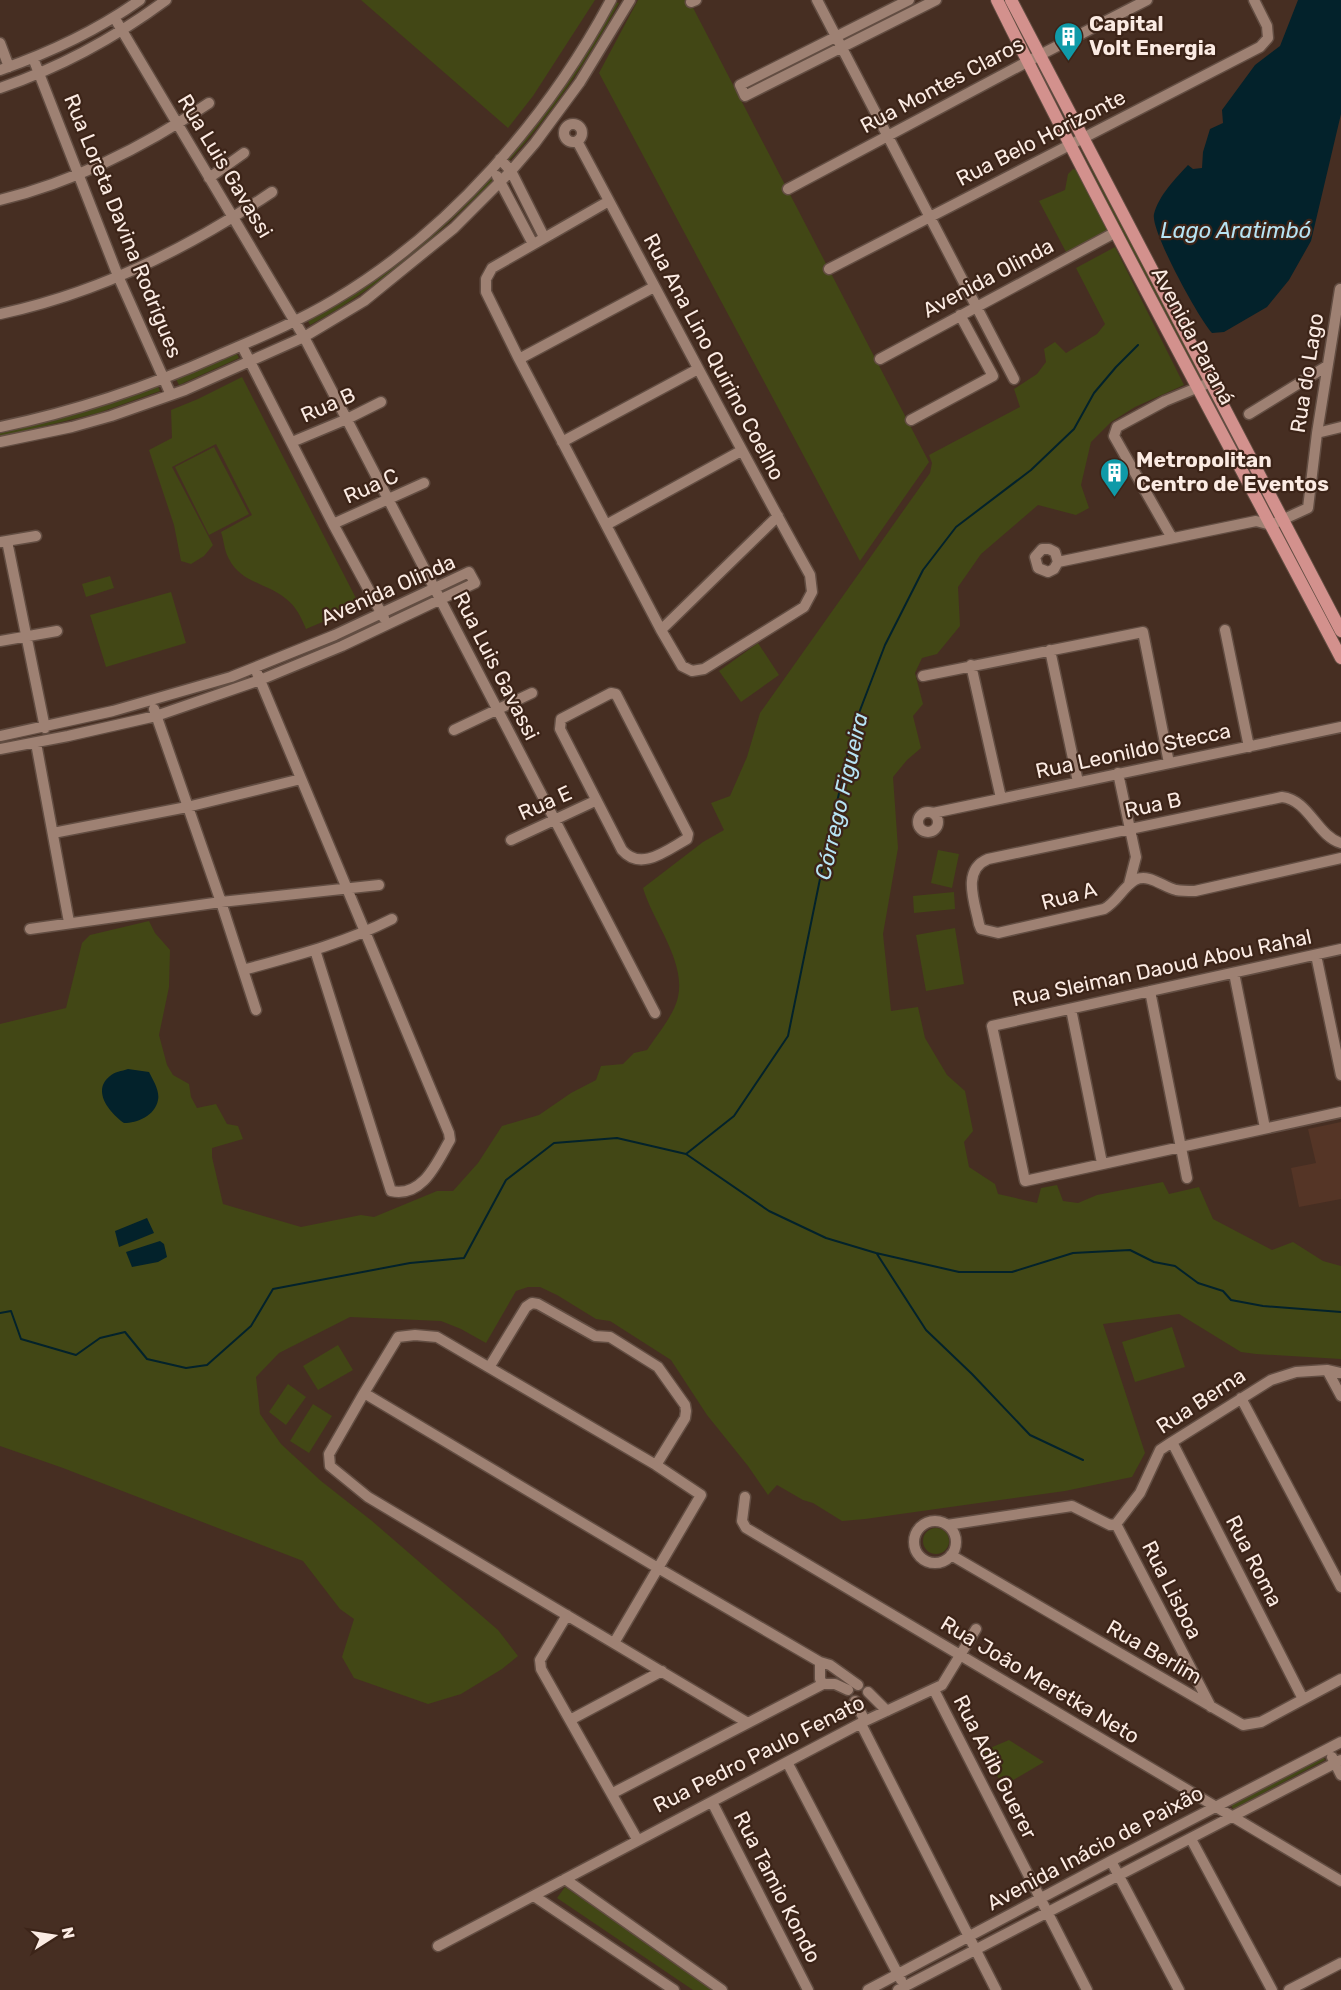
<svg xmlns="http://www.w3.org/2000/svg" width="1341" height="1990" viewBox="0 0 1341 1990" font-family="Rubik,sans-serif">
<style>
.built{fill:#553526}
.green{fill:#424715}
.water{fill:#03222b}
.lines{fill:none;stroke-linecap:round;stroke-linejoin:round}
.stream{stroke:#03222b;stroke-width:2}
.minor-casing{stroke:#624d42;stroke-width:13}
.major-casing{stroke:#624d42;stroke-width:14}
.minor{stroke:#9e8173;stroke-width:10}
.major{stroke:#d3918d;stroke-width:12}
.labels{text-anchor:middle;stroke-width:4.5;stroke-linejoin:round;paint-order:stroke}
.poi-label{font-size:21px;font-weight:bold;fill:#fbebe3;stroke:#3c2418;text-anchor:start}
.street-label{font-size:21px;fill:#fbebe3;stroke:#3c2418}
.water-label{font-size:22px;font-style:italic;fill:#b7e4f4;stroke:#3c2418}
</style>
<rect width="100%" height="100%" fill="#462e22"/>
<path class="built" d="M1341,1122V1199L1299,1207L1291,1168L1316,1163L1308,1129Z"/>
<path class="green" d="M361,0H595L533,96L508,128Z
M638,0H689L929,462L860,561L599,73Z
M615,2L619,3C588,59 552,114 509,161L506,158Z
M1080,147H1082L1225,424L1222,425L1159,305Z
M1073,169L1079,170L1110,230L1066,252L1039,201L1065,190L1068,174Z
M493,176L496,178C439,233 381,287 310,325L308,321C378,283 436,231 493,176Z
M1115,247L1184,385L1135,407L1111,422L1091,442L1081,485L1089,508L1076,515L1038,505L981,554L958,587L960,626L937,654L922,658L915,673L923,704L913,716L921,748L907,760L893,777L898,848L883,934L891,1011L918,1007L925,1038L947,1075L965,1091L973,1131L964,1142L969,1167L995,1184L998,1194L1037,1203L1041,1188L1057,1185L1063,1201L1078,1203L1097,1195L1163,1182L1169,1194L1199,1187L1213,1219L1272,1250L1293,1242L1323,1261L1341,1266V1359L1256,1354L1241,1352L1179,1314L1103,1324L1145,1453L1132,1477L1065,1491L865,1519L842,1521L813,1503L803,1500L777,1485L768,1495L748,1466L707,1415L671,1360L610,1321L596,1319L557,1295L540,1287H528L516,1291L486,1343L461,1329L441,1321L350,1317L279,1353L256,1377L260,1414L281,1444L321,1481L372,1521L498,1630L518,1656L502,1669L461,1694L428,1704L354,1678L342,1657L354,1619L340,1609L303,1561L63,1468L0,1446V1024L66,1008L82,943L90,935L149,921L155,933L170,950L169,987L159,1035L167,1065L173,1075L189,1084L191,1097L197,1108L216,1104L227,1124L238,1126L243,1139L212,1148V1157L223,1204L301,1227L361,1215L374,1217L437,1191H453L478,1163L502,1126L539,1115L571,1093L596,1080L601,1066L623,1064L634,1053L647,1050C657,1035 674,1015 678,997C686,961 653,922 643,888L703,842L724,830L711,803L730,796L747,757L760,713L930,473L932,463L929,455L1020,407L1014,389L1037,374L1046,362L1044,349L1055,342L1066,353L1097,334L1105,324L1076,268Z
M236,352L239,358L179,385L176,379Z
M242,377L360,606L306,629C301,617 296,606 285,598C267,583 241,583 229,559C224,551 224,540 221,532L252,515L216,444L172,467L213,545L204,556L191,564L181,561L174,525L149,450L172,438L171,410L198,399Z
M158,386L160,391L98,413L0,437V431L75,414Z
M214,447L249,514L209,535L175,467Z
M110,576L114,588L86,597L82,584Z
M171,592L186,643L106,667L90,615Z
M758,643L779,675L741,702L719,671Z
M938,850L959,854L952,888L931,883Z
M954,892L955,909L914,913L913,896Z
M955,928L964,984L926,991L916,935Z
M1172,1327L1185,1367L1135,1382L1122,1342Z
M338,1345L353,1370L318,1390L303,1366Z
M288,1384L306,1397L286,1425L269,1412Z
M313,1404L332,1416L309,1453L290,1441Z
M923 1541a13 13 0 1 1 26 0a13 13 0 1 1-26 0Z
M1009,1740L1044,1762L1003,1786L983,1751Z
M1323,1756L1325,1760L1233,1809L1231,1805Z
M565,1887L716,1990H693L557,1898Z"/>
<path class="water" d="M1298,0H1341V114L1311,241L1289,280L1267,307L1224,332L1212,333C1199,319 1150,230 1154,214C1159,195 1176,178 1188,165L1193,169L1202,168L1203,152L1210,129L1223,123L1222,110L1255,65L1280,46Z
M128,1069L149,1072C153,1080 160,1091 158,1100C155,1116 137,1123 124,1123C110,1113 91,1091 110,1076C114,1072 122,1071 128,1069Z
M147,1218L154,1233L119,1247L115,1231Z
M160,1241L164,1244L167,1257L158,1262L132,1267L126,1252Z"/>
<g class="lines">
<path class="stream" d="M686,1154L769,1211L826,1238L876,1253L959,1272H1012L1073,1253L1130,1250L1154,1262L1175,1266L1198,1283L1223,1291L1231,1300L1263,1306L1341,1312
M877,1254L926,1330L972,1374L1030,1435L1083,1460
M0,1313L11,1311L21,1339L76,1355L100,1338L125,1332L147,1359L186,1368L207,1365L251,1326L273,1289L410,1263L464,1258L506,1180L554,1143L617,1138L686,1154L734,1116L788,1036L821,874L854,726L885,645L923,570L956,527L1031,470L1074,429L1094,393L1116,367L1138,345"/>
<defs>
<path id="minor" d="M817,0L1014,379
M909,0L740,85L745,96L936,0
M691,2L696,0
M114,17L304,337L655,1013
M0,43L9,67
M33,58L118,276L171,395
M0,70C49,53 98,30 140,0
M0,88C59,68 116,37 166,0
M564 133a9 9 0 1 1 18 0a9 9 0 1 1-18 0Z
M577,141C655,286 730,431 810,575L812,592L804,607L704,669L692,671L682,666L661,630L519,359L486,292V279L492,268L609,201
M500,159L511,171L544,237
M497,176L533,244
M209,178L244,153
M788,189L1040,55L1147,0
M0,200C77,181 144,147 209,103
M829,269L1260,47L1268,38L1267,26L1254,0
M0,314C99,293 189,248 272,192
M242,346L333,524L384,618
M519,359L654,287
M880,359L1116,232
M1249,414L1327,366
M911,420L993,376L960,315
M0,427C77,411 148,387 219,355C258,338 297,322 334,300C449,232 548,118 611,0
M1317,433L1341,427
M0,442L72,427L111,416L185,390L304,337L364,301L454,228L511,171L535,143L580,82L630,0
M292,442L347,419L381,402
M562,442L698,369
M333,524L424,483
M606,525L741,451
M1172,538L1114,436L1117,427L1165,401L1211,382
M7,541L45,728
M0,542L36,536
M1058,562L1055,552L1049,549H1042L1035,557L1038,568L1048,572L1054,569L1058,562L1256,521L1271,525L1308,508L1317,433L1340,289
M661,630L778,516
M1225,630L1249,747
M0,641L57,631
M1050,650L1078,782
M971,665L1001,798
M257,673L449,1133L450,1140C437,1162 423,1198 391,1191L315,950
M923,676L1143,632L1169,763
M611,693L616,694L688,834L687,839C667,850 641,872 622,850L560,729L561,719Z
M154,709L221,902L256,1010
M454,730L532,693
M0,736L113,711L231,677L335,635L469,572L475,583L342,646L260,680L156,716L68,736L0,749
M36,743L69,922
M1118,773L1136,857L1129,884
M918 822a10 10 0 1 1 20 0a10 10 0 1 1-20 0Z
M933,813L1341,727
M53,833L187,807L301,779
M511,840L595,801
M1341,843C1317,836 1309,800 1282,797L988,859C961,870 975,903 979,924L981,929L998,933L1104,909C1117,902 1123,887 1135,880C1149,873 1163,887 1176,890C1182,891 1189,891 1195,891L1341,858
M30,929L221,902L379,885
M1341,949L992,1026L1025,1181L1341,1112
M1316,955L1341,1075
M243,970C294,956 345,943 392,919
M1234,973L1265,1128
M1150,991L1187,1178
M1071,1009L1102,1163
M490,1366L526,1307L532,1303L538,1304L595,1336L610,1337L658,1367L685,1405L686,1411L685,1418L656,1465
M1327,1370L1341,1396
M364,1393L398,1337L415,1335L437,1337L656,1465L701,1495L614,1643
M1241,1398L1341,1587
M1172,1442L1303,1699
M745,1497L742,1521L746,1528L1341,1881
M914 1542a21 21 0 1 1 42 0a21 21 0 1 1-42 0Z
M1116,1524L1211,1707
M947,1525L1072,1506L1110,1525L1116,1524L1140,1493L1160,1450L1172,1442L1271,1380L1296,1372L1327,1370L1341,1373
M951,1555L1243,1725L1261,1722L1341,1679
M567,1615L540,1660L541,1669L637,1839
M820,1662L830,1665L858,1685
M934,1690L1087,1990
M868,1692L887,1711
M855,1701L865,1721
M570,1720L662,1671
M748,1723L368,1497L330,1466L329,1454L364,1393L658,1568L820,1662V1679L823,1684H835L848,1690
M861,1724L996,1990
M1332,1757L1341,1775
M787,1762L901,1980
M613,1793L823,1684
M712,1802L808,1990
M1191,1839L1272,1990
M1111,1861L1179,1990
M565,1879L722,1990
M534,1896L674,1990
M438,1946L865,1721L942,1685L976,1629
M868,1990L1111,1861L1341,1742
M898,1990L1341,1760
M1289,1990L1341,1963"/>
<path id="major" d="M997,0C1107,222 1226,439 1341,658
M1011,0L1341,631"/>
</defs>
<use href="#minor" class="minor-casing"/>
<use href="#major" class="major-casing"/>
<use href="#minor" class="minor"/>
<use href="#major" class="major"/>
</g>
<defs>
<symbol id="building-pin" viewBox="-11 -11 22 30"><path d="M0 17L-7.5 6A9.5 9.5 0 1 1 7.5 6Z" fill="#0f9aa8" stroke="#3c2418"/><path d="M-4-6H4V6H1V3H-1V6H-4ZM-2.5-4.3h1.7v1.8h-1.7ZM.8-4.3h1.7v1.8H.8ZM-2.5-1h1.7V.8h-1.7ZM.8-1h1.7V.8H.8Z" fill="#fff"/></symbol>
</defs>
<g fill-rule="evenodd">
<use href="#building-pin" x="1052" y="20" width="33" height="45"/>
<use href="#building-pin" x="1098" y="456" width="33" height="45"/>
</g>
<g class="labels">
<g class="poi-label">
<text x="1089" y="31">Capital<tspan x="1089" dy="24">Volt Energia</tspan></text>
<text x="1136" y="467">Metropolitan<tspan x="1136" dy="24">Centro de Eventos</tspan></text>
</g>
<g class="street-label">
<text transform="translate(942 85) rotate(-28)" y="7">Rua Montes Claros</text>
<text transform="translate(1041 138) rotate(-27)" y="7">Rua Belo Horizonte</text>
<text transform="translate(225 166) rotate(59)" y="7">Rua Luis Gavassi</text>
<text transform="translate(123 226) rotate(68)" y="7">Rua Loreta Davina Rodrigues</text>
<text transform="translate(988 278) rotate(-28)" y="7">Avenida Olinda</text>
<text transform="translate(1193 336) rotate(62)" y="7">Avenida Paraná</text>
<text transform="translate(714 357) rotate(62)" y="7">Rua Ana Lino Quirino Coelho</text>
<text transform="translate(1307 373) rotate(-81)" y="7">Rua do Lago</text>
<text transform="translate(328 405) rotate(-24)" y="7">Rua B</text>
<text transform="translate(371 486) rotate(-24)" y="7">Rua C</text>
<text transform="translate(388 590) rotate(-24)" y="7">Avenida Olinda</text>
<text transform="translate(496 666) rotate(63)" y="7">Rua Luis Gavassi</text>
<text transform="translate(1133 751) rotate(-12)" y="7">Rua Leonildo Stecca</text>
<text transform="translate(545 803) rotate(-24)" y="7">Rua E</text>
<text transform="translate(1153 805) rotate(-12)" y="7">Rua B</text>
<text transform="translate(1069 896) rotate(-15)" y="7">Rua A</text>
<text transform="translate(1162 968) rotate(-12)" y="7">Rua Sleiman Daoud Abou Rahal</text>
<text transform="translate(1201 1401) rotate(-33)" y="7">Rua Berna</text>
<text transform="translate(1254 1561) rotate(63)" y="7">Rua Roma</text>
<text transform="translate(1172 1590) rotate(63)" y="7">Rua Lisboa</text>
<text transform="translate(1154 1652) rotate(30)" y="7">Rua Berlim</text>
<text transform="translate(1040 1680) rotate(31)" y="7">Rua João Meretka Neto</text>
<text transform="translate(759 1754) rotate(-27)" y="7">Rua Pedro Paulo Fenato</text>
<text transform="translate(995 1767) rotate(63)" y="7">Rua Adib Guerer</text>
<text transform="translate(1095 1848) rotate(-28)" y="7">Avenida Inácio de Paixão</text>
<text transform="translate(777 1887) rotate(63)" y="7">Rua Tamio Kondo</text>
</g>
<g class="water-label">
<text x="1236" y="238">Lago Aratimbó</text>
<text transform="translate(841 796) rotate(-77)" y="8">Córrego Figueira</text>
</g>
</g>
<g transform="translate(54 1936) rotate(78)" stroke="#3c2418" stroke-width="4.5" paint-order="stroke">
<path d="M0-4.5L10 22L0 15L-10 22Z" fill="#fbebe3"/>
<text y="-9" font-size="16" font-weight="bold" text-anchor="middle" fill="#fbebe3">N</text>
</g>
</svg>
